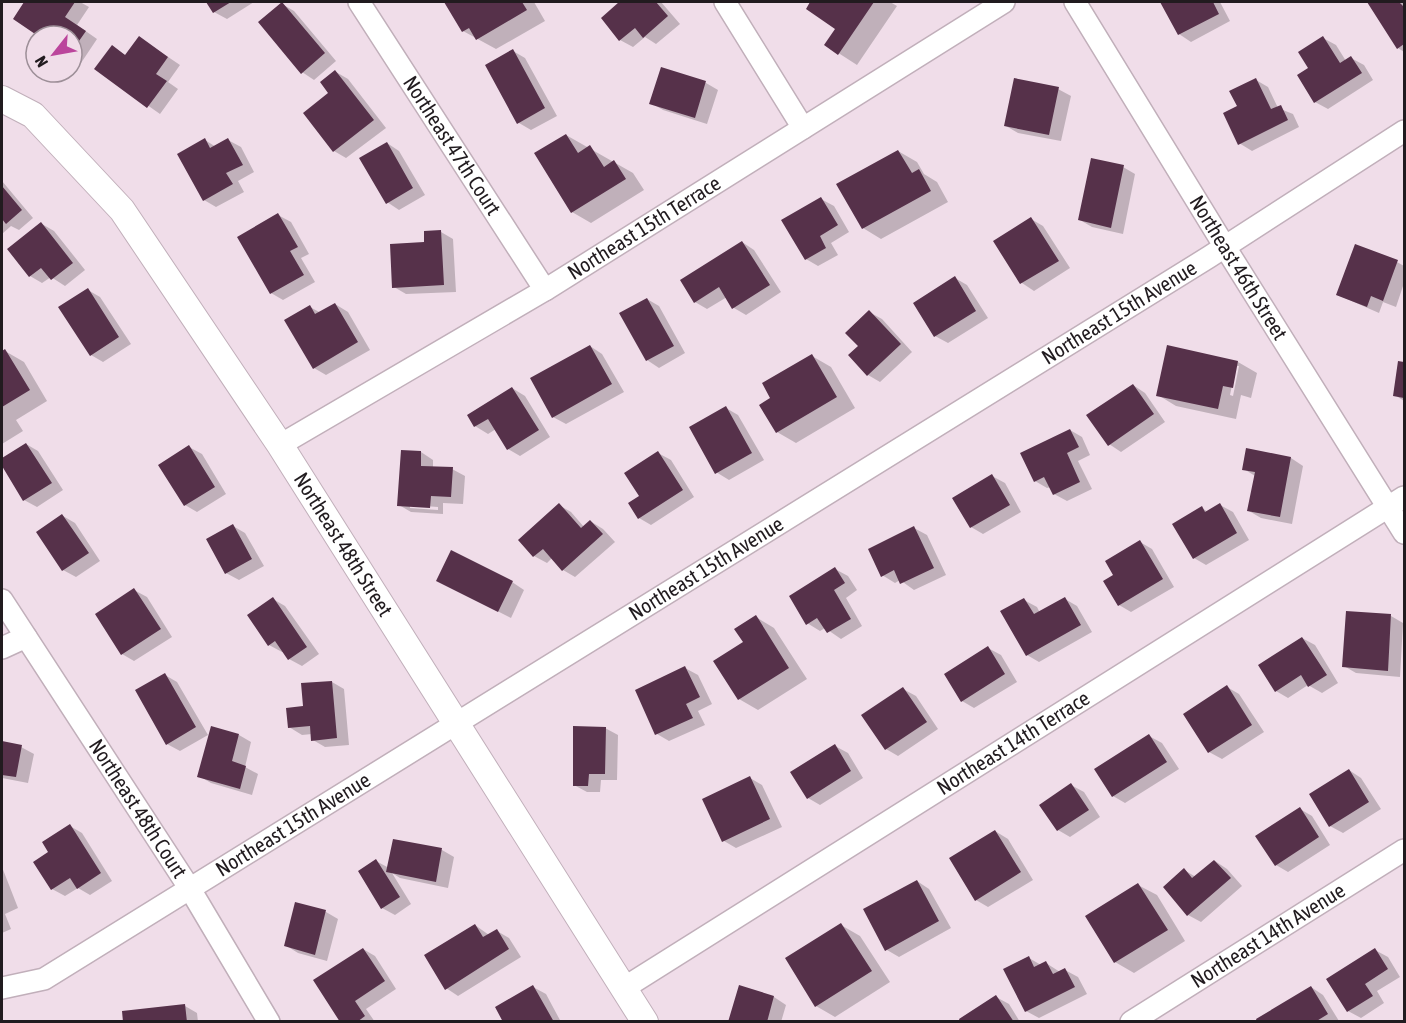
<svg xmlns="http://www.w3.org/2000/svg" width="1406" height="1023" viewBox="0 0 1406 1023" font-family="'Asap Condensed',sans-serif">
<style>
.shadow{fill:#0003;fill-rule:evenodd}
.building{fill:#56314a}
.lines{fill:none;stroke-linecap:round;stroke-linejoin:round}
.minor-casing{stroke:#c1afba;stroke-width:24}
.tertiary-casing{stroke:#c1afba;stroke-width:28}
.minor{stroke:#fff;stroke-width:21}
.tertiary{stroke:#fff;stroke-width:26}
.labels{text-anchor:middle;stroke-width:6;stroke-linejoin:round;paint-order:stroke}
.street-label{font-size:21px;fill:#211b1f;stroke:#f0dde9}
</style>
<rect width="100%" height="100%" fill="#f0dde9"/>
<path class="shadow" d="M26,2H80L89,7L77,25L97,39L81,63L72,57V36H40L15,18Z
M207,2H254L227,19L214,12Z
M445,2H534L545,21L496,49L463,31Z
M621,2H661L680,24L656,44L645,37L633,47L620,40Z
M812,2H890L897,6L857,65L826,45L837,28L808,8Z
M1162,2H1220L1230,21L1191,42L1179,34Z
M1369,2H1404V52L1398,48Z
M282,4L294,11L336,61L314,80L302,72Z
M140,38L180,65L168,82L178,89L160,114L96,69L112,47L127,56Z
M1323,38L1336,45L1346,61L1351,58L1364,65L1373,80L1328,109L1315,102L1311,69Z
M513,51L525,58L557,116L531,130L519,123Z
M662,69L706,83L718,90L707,124L663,110L651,103Z
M336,72L348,79L386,128L346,158L334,151L330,93Z
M1256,80L1268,87L1278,108L1293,114L1299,127L1252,151L1239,143V107Z
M1058,89L1071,96L1061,141L1018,133L1006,126Z
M566,135L633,173L644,190L591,223L572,212Z
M205,140L216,147L228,140L241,147L254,172L238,181L244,192L216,207L204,200Z
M387,143L399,151L425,195L399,210L387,202Z
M898,151L917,162L924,174L937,182L948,202L881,239L863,228Z
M1123,167L1135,174L1123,234L1092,227L1080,220Z
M2,181L33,218L19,230L11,226L2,234Z
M821,199L834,206L849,232L831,243L838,255L818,266L806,259Z
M278,215L291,222L309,254L301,258L315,282L283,300L271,293Z
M1031,219L1043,226L1070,268L1034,291L1022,283L995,241Z
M42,224L54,231L85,270L65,286L51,277L42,283L30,276Z
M441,232L453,239L456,292L406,294L394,287L426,244Z
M742,242L754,250L781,292L746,315L734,308L727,297L707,309L695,302Z
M1397,262L1404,266V283L1396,307L1383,302L1379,313L1338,295Z
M955,278L967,285L988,318L948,343L935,336Z
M88,290L100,297L131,344L103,362L91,355Z
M647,299L659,306L685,353L659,368L647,360Z
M335,304L348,312L370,350L326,375L314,368L310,307L321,313Z
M869,312L882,319L912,352L880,382L868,375L860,346Z
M590,346L602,354L624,392L566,424L553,417Z
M1168,347L1238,362L1257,373L1251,398L1241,395L1236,419L1176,406L1158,395ZM1236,366H1239L1233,396L1230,395Z
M5,351L24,362L47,401L16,420L23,431L2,444V353Z
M812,356L831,367L855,408L796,443L777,432L772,398Z
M1399,363H1404V401L1395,395Z
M1133,385L1145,393L1165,422L1121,452L1109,444Z
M512,388L525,396L550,437L520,456L508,449L496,429L488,434L475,426L469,415Z
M726,408L738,415L764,460L729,480L716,472Z
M1070,430L1082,437L1090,455L1078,461L1092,489L1067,501L1054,494L1051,487L1047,488L1035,481Z
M26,444L38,451L63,490L37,507L24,500L2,463V460Z
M189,447L202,454L226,494L197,512L185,505Z
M421,452L433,460V468L452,469L465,476L463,504L443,503V514L411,512L399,505ZM410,505L438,507V510L410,508Z
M658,453L671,460L694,497L651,525L639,518L641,497Z
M1291,458L1303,466L1292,524L1261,518L1249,511L1255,476L1244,469Z
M992,476L1005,483L1021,512L983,534L971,527Z
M559,505L571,512L584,527L590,521L603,529L615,542L575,577L563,570L552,558L547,563L534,556Z
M1220,505L1233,512L1249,540L1206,565L1194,558L1202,508L1208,512Z
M63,516L75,523L100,561L76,577L63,570Z
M233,526L245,533L264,566L239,580L226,573Z
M914,528L927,535L946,575L914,590L900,580L895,583L882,575Z
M1140,542L1152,549L1174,587L1131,612L1119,605L1115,576Z
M835,569L848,576L857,590L846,598L862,626L841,639L825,628L820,631L807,623Z
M512,582L524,590L511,618L450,587Z
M134,590L147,597L172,637L134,661L122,654Z
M273,599L285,606L319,654L302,666L289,659L284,651L282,652L269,645Z
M1065,599L1077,606L1092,632L1039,662L1027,655L1024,600L1037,607L1040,613Z
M1391,616L1403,623L1400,677L1356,673L1344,666Z
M756,617L774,628L807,679L758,710L739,699L745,643Z
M1302,638L1315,645L1338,683L1322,693L1308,685L1288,698L1276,691Z
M988,648L1001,655L1017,682L974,708L962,701Z
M685,668L698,675L712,704L698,711L705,725L669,741L657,734Z
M165,675L177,682L208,735L180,751L167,744Z
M332,682L344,689L349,745L325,747L313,740L312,734L302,735L289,727L305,707Z
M1227,687L1239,694L1264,732L1222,759L1209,752Z
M903,689L916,696L938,729L898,756L886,749Z
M605,728L618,735L617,780H601L600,792H587L574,785Z
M239,735L251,742L245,767L258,774L252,795L211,783L199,776Z
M1149,736L1162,743L1179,769L1125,803L1113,796Z
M2,743L21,747L34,754L28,783L2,778Z
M835,746L848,753L863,778L820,805L808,798Z
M1349,770L1361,778L1381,809L1343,833L1330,826Z
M750,778L762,785L782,827L736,848L724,841Z
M1071,785L1084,792L1100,817L1070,837L1058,830Z
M1300,809L1312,816L1330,845L1288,872L1276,865Z
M70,826L82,833L112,881L90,895L78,888L65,896L52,889Z
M995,831L1008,839L1033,880L988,907L976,900Z
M394,840L442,850L454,857L448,888L400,878L392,873L411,904L395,915L382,908L376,861L389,868Z
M1215,861L1227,869L1242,886L1201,922L1188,915L1184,870L1196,877Z
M2,867L18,908L5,914L11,929L2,933Z
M917,881L929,889L951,928L899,957L887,950Z
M1138,885L1157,895L1185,941L1134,973L1115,962Z
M296,904L326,912L338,919L327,961L298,953L285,945Z
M475,925L489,935L497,931L509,938L521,957L458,996L446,988Z
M841,925L860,936L890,982L835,1017L816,1006Z
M363,949L375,956L396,989L366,1009L375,1022H342Z
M1375,950L1388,957L1400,977L1377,991L1384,1003L1361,1018L1348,1011Z
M1029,958L1041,965L1046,963L1060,972L1065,970L1078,977L1087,994L1039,1018L1026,1011Z
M533,987L546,994L561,1022H505Z
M740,987L774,997L786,1005L781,1022H730Z
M1311,987L1323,995L1339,1021L1259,1022Z
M996,997L1009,1004L1020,1022H962Z
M185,1006L197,1013L198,1022H124Z"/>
<path class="building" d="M24,2H75L65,17L86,31L72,51V36H38L13,19Z
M206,2H231L213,13Z
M282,2L325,53L301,74L258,22Z
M444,2H522L527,10L476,40L469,28L462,32Z
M619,2H656L668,16L643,38L635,28L619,41L601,18Z
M810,2H874L838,55L824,45L835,29L806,9Z
M1160,2H1213L1219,14L1178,35Z
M1367,2H1399L1403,6L1404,5V44L1397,49Z
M139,36L168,57L156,74L167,81L147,108L94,69L112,45L125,55Z
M1323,36L1340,63L1351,56L1362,73L1314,103L1297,75L1308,68L1298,52Z
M513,49L545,108L517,124L485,65Z
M661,67L706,81L695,118L649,104Z
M335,70L374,120L333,152L303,113L328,93L320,82Z
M1014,78L1059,87L1049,135L1004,126Z
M1256,78L1271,109L1281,105L1288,120L1238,145L1223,113L1237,106L1229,91Z
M566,134L578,153L590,145L604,167L614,160L626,179L571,213L534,153Z
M205,138L210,148L228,138L243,165L226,173L233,184L203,201L177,154Z
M387,142L413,188L386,204L359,158Z
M898,150L912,173L919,169L931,191L862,229L836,184Z
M1091,158L1124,165L1111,228L1078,220Z
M2,186L22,210L6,224L2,219Z
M821,197L838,225L820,236L826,248L805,260L781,220Z
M278,213L298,247L290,251L304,275L270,294L237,237Z
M1031,217L1059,261L1020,284L993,241Z
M41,222L73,263L51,280L41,268L29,277L7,249Z
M441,230L444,285L392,288L390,244L424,242V231Z
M742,241L770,285L732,309L719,287L694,303L680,280Z
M1355,244L1398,260L1383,301L1371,296L1367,307L1336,295Z
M955,276L976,311L934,337L913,303Z
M88,288L119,337L90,356L58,307Z
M647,298L674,346L646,361L619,313Z
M335,303L358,342L313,369L284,320L310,305L315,314Z
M869,310L901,344L867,376L848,355L858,346L845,333Z
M590,345L612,384L552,418L530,378Z
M1167,345L1238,361L1233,388L1223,386L1218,409L1156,396Z
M5,349L30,390L2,407V351Z
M812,354L837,397L776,433L759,405L770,398L762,383Z
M1398,361L1404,362V398L1393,396Z
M1133,384L1154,414L1108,446L1086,415Z
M512,387L539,430L507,450L488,419L474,427L467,415Z
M726,406L752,453L715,474L689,427Z
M1070,429L1079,447L1067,453L1080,482L1053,495L1044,477L1034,482L1020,453Z
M26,443L52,483L23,501L2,466V458Z
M189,445L215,487L184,506L158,465Z
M1246,448L1291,457L1280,517L1247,511L1255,472L1242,470Z
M401,450L421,451V466L453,467L451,497L431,496L430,508L397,506Z
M658,451L683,490L638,519L628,503L639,496L624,473Z
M992,474L1010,505L970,528L952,498Z
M559,503L581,528L590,520L603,534L562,571L543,549L533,557L518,540Z
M1220,503L1237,533L1193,559L1172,524L1202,506L1205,512Z
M62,514L89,553L62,571L36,532Z
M233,524L252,559L225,574L206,539Z
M914,526L934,568L900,584L894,570L881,577L868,549Z
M1140,540L1163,579L1118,606L1103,581L1113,575L1105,561Z
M451,550L513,581L498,612L436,581Z
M835,567L845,583L834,590L851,619L827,633L817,618L806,625L789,596Z
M134,588L161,629L121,655L95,614Z
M273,597L307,647L288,660L275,641L268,646L247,615Z
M1065,597L1081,625L1026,656L1000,611L1024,598L1034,614Z
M1346,611L1391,614L1388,671L1342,667Z
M756,615L789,668L738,700L713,661L743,642L734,629Z
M1302,637L1327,675L1308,687L1301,675L1275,692L1258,665Z
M988,646L1005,674L961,702L944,674Z
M685,666L700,697L686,704L693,718L655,735L635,690Z
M165,673L196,727L166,745L135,690Z
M332,681L337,738L311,741L310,726L288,728L286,708L303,706L301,683Z
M1227,685L1252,725L1208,753L1183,714Z
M903,687L927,722L885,750L861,715Z
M211,726L239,734L232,761L246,766L240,789L197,777Z
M573,726L606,727L605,774H589L588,786H573Z
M1149,734L1167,762L1112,797L1094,769Z
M2,741L22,745L16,777L2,775Z
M835,744L851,771L807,799L790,772Z
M1349,769L1369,802L1329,827L1309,794Z
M750,776L770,819L722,842L702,799Z
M1071,783L1089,810L1057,831L1039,805Z
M1300,807L1319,837L1275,866L1255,836Z
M70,824L101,873L77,889L70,878L51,890L33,862L48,852L42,842Z
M995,830L1021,872L975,901L949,858Z
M393,839L442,848L436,882L386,872Z
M376,859L400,897L381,909L358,871Z
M1214,860L1231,878L1187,916L1163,887L1184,868L1192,878Z
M917,880L939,921L885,951L863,909Z
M1138,883L1168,930L1114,963L1085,916Z
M295,902L326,910L315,955L284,946Z
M841,923L872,971L815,1007L785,958Z
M475,924L483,937L497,929L509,949L445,990L424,955Z
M363,948L385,981L355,1001L365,1016L357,1022H340L313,980Z
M1375,948L1388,969L1365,984L1373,996L1347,1012L1326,979Z
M1029,956L1034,967L1046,961L1053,974L1065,968L1075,987L1025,1012L1003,969Z
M533,985L554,1022H503L495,1007Z
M739,985L774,996L767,1022H728Z
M1311,986L1328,1014L1315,1022H1257L1256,1019Z
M996,995L1014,1022H960L959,1019Z
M185,1004L187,1022H123L122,1011Z"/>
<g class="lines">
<defs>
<g id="minor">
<path id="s1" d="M359,2L545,290"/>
<path d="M725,2L803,128"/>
<path id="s2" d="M1075,2L1225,247L1404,533"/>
<path id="s3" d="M280,445L545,290L1004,2"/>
<path id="s4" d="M2,600L190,889L269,1022"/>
<path d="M2,648L26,637"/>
<path id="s5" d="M2,988L44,979L1209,257L1404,131"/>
<path id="s6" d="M624,988L1404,497"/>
<path id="s7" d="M1131,1022L1404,850"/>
</g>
<g id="tertiary">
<path id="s8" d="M2,99L33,115L122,210L280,445L645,1022"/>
</g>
</defs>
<use href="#minor" class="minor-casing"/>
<use href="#tertiary" class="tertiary-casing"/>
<use href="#minor" class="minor"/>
<use href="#tertiary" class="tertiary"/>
</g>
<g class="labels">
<g class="street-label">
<text dy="7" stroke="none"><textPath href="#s1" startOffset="171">Northeast 47th Court</textPath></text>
<text dy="7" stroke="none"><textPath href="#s3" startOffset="424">Northeast 15th Terrace</textPath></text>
<text dy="7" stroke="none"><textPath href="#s2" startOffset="312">Northeast 46th Street</textPath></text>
<text dy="7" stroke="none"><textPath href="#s5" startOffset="1308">Northeast 15th Avenue</textPath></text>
<text dy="7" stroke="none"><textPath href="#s8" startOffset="566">Northeast 48th Street</textPath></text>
<text dy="7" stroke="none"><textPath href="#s5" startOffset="822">Northeast 15th Avenue</textPath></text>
<text dy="7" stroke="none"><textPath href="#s6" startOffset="460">Northeast 14th Terrace</textPath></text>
<text dy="7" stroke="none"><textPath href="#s4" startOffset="249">Northeast 48th Court</textPath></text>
<text dy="7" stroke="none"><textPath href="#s5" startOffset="336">Northeast 15th Avenue</textPath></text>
<text dy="7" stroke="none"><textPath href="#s7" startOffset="162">Northeast 14th Avenue</textPath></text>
</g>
</g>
<rect width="1406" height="1023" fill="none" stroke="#211b1f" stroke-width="6"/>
<g transform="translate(54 54) rotate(239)"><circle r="28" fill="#f0dde9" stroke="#9d8f98" stroke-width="1.5"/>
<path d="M0-4.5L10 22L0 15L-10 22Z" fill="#bb459c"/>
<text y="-9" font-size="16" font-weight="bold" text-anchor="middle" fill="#211b1f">N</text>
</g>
</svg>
